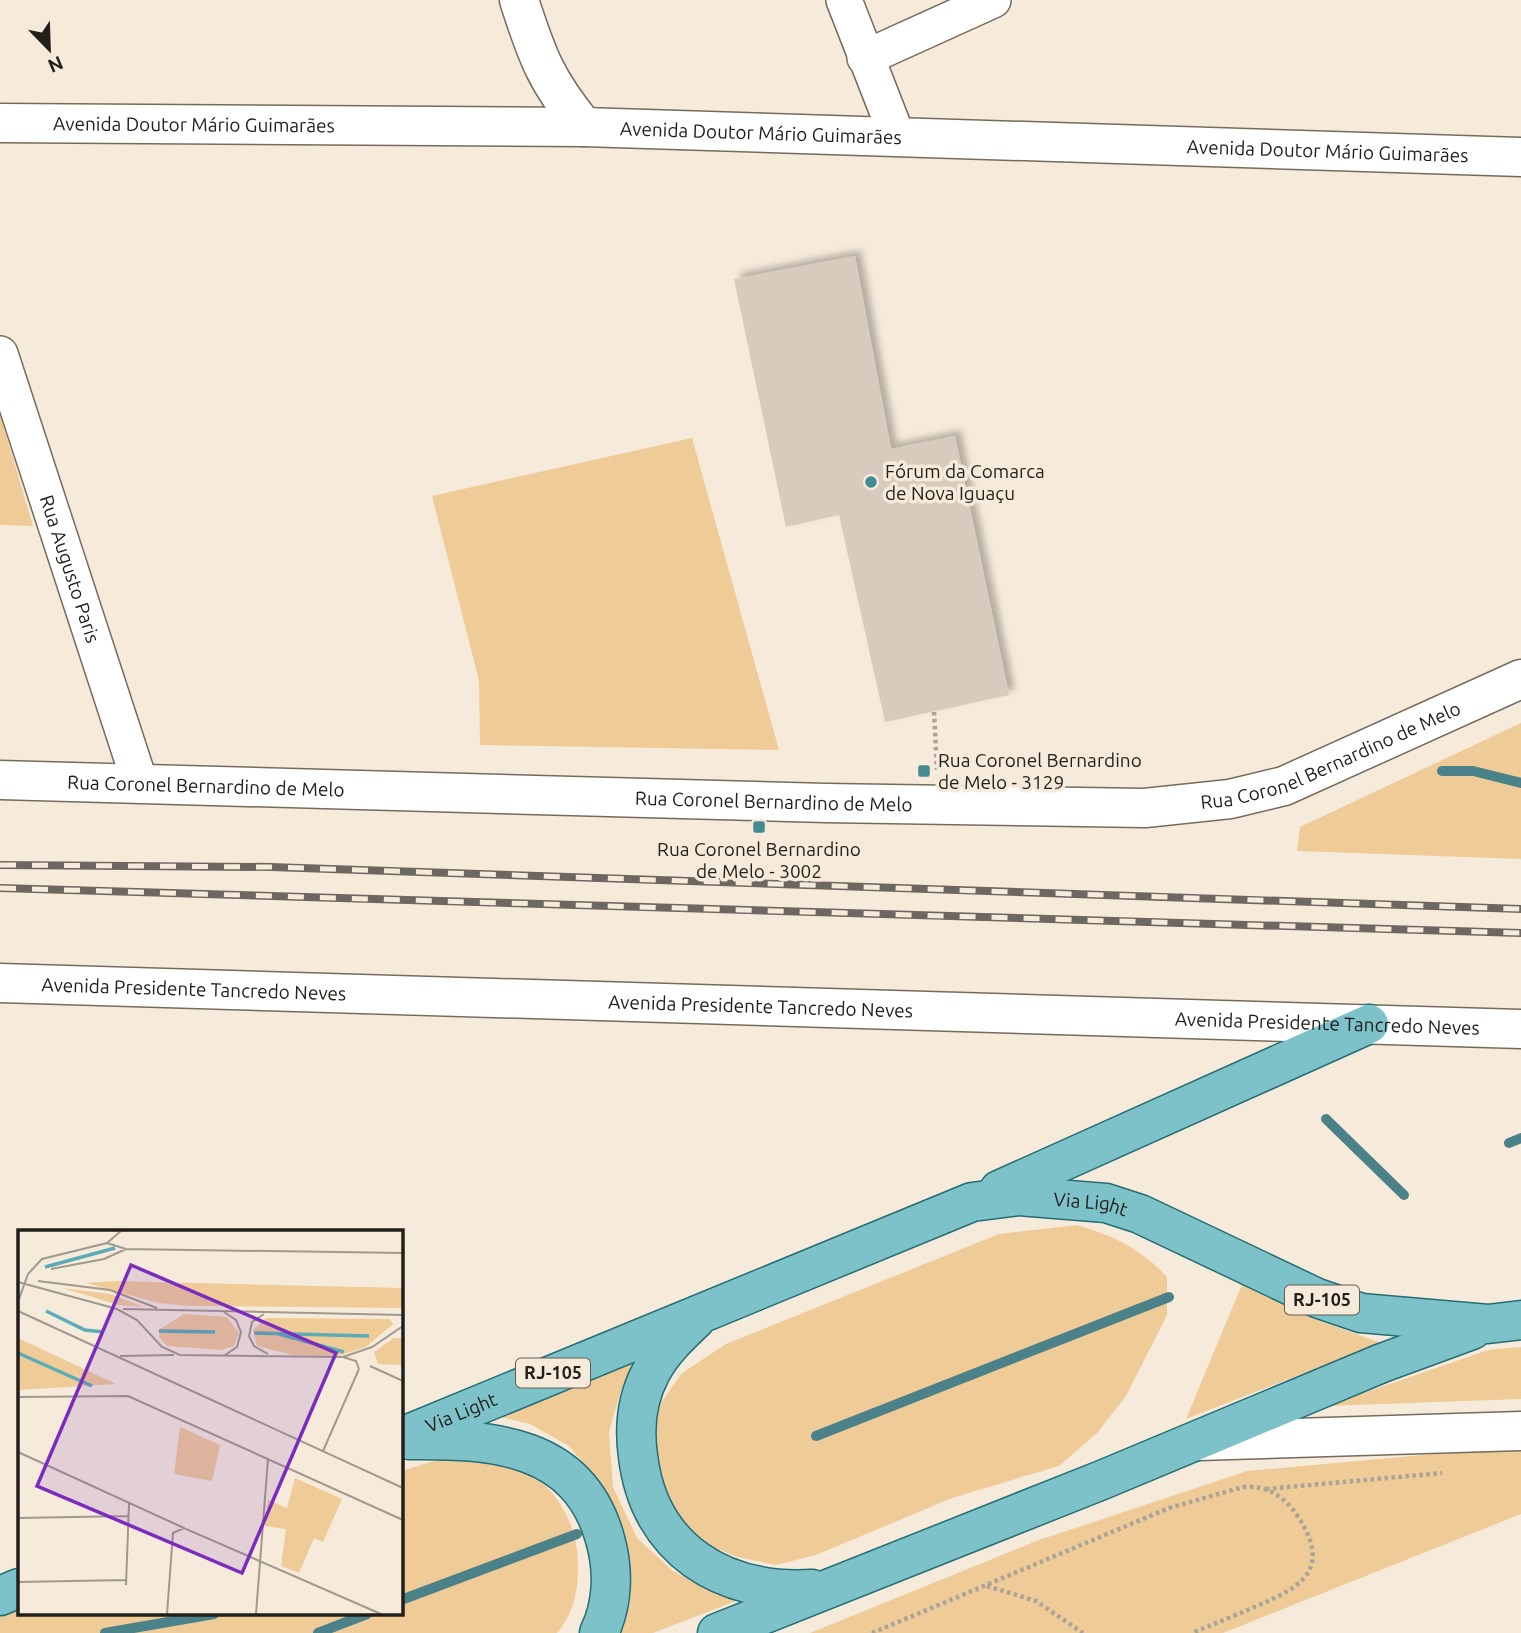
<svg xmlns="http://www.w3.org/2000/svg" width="1521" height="1633" viewBox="0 0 1521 1633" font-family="Ubuntu,sans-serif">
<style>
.green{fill:#efcb98}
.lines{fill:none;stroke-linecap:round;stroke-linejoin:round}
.stream{stroke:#4b8188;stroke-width:10}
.building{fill:#d6cbbc;filter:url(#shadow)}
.street-casing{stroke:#756b5d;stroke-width:38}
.secondary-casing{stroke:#756b5d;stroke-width:41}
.primary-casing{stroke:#256d74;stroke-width:41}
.path{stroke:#aba397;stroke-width:4.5;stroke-dasharray:3.5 3.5;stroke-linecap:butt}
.street{stroke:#fff;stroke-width:35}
.secondary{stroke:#fff;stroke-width:38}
.primary{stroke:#7dc1c9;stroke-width:38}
.rail-casing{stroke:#6e675f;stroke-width:8}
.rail{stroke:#f6ebdb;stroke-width:5;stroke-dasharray:16;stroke-linecap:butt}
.poi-dot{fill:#438a93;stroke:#f6ebdb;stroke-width:2.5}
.labels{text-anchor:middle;stroke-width:7;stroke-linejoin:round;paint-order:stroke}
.shield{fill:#f6ebdb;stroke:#625c53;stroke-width:2}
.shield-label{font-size:18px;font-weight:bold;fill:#221e19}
.street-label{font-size:19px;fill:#221e19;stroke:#f6ebdb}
.poi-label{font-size:19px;fill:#221e19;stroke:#f6ebdb;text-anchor:start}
.inset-river{fill:none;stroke:#5cacb7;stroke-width:3.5}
.inset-road{fill:none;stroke:#a1998d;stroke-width:2}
.view{fill:#7b2cbf;fill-opacity:0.15;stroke:#7b2cbf;stroke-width:3.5}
.inset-edge{fill:none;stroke:#221e19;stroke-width:3.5}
</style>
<defs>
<filter id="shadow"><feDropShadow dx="6" dy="-6" stdDeviation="3.5" flood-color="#0004"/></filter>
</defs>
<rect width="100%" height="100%" fill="#f6ebdb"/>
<path class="green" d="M0,414L33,526L0,525Z
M692,438L779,750L480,745L479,681L432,496Z
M1521,723V859L1297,851L1300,827Z
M1077,1225C1114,1236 1140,1248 1167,1277V1315L1126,1396L1097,1433L1059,1466L952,1498L816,1555L776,1565L737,1557L686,1536L662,1493L653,1439L660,1404L682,1373L726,1344L999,1234Z
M1243,1282L1306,1316L1381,1343L1186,1419Z
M1521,1347V1399L1326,1406L1488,1350Z
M639,1358L622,1387L609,1432L613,1487L637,1538L673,1571L717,1593L749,1596L653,1633H610L625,1592L627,1545L606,1491L569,1446L530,1424L493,1415Z
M1521,1446V1514L1223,1633H810L1039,1540L1247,1471Z
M460,1453C477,1457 496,1459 512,1465C555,1481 579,1524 578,1568C578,1591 573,1615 557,1633H0V1610L19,1602V1614H401V1471Z"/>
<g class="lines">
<path class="stream" d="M1442,771H1473L1521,783
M1326,1119L1404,1195
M1509,1143L1521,1138
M816,1436L1169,1297
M401,1600L577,1534
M105,1633L214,1614
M318,1633L367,1614"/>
</g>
<path class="building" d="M855,256L891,449L955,436L1009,695L885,722L839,515L786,527L734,279Z"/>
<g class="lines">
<defs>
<g id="street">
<path d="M844,0L897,136"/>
<path d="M865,58L993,0"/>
<path id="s1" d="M0,354L140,783"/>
</g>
<g id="secondary">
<path d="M519,0C537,56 546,81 584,127"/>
<path id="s2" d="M0,123L584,127L1521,157"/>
<path id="s3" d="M0,780L826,803L1145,808L1230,799L1284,786L1521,679"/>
<path id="s4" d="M0,983L1521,1029"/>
<path d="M1198,1441L1521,1431"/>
</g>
<g id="primary">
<path d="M999,1190L1369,1024"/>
<path d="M695,1320C678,1336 662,1351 651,1372C637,1398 634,1428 638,1456C649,1550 723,1594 812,1589"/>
<path id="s5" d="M401,1437L972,1202L1019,1196L1106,1203L1140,1214L1317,1298L1361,1313L1488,1324L1521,1320"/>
<path d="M409,1440C492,1439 579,1444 605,1539C614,1570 613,1604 599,1633"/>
<path d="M0,1596L19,1588"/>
<path d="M717,1633L1102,1480L1382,1363L1472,1330"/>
</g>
</defs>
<use href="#street" class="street-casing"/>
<use href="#secondary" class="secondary-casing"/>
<use href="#primary" class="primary-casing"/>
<path class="path" d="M934,712L937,770
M1266,1489L1442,1473
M987,1586L1036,1601L1083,1633
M872,1633L1169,1508L1243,1487C1266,1485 1284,1496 1297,1515C1332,1568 1304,1586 1257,1606C1236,1615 1214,1624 1192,1633"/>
<use href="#street" class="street"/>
<use href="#secondary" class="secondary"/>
<use href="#primary" class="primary"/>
<defs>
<path id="rail" d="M0,865L271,867L1521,909
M0,888L1521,933"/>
</defs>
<use href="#rail" class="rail-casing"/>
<use href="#rail" class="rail"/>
</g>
<g class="poi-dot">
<circle cx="871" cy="482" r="7"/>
<rect x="917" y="764" width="14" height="14" rx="3.5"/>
<rect x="752" y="820" width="14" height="14" rx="3.5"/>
</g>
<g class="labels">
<g class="shield">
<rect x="1285" y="1285.5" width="74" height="29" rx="5"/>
<rect x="516" y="1358.5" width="74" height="29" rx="5"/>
</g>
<g class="shield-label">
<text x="1322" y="1306">RJ-105</text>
<text x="553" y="1379">RJ-105</text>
</g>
<g class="street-label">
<text dy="7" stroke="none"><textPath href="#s2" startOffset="194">Avenida Doutor Mário Guimarães</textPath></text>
<text dy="7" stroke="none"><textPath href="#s2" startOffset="761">Avenida Doutor Mário Guimarães</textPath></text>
<text dy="7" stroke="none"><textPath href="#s2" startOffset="1328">Avenida Doutor Mário Guimarães</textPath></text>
<text dy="7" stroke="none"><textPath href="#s1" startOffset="226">Rua Augusto Paris</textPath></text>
<text dy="7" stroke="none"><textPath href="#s3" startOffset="1340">Rua Coronel Bernardino de Melo</textPath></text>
<text dy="7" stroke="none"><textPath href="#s3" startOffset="206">Rua Coronel Bernardino de Melo</textPath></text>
<text dy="7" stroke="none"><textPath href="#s3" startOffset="774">Rua Coronel Bernardino de Melo</textPath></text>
<text dy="7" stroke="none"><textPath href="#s4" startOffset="194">Avenida Presidente Tancredo Neves</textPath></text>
<text dy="7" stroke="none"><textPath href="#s4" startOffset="761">Avenida Presidente Tancredo Neves</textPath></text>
<text dy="7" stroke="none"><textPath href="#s4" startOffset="1328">Avenida Presidente Tancredo Neves</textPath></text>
<text dy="7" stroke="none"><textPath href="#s5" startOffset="737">Via Light</textPath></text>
<text dy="7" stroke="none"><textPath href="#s5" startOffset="65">Via Light</textPath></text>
</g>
<g class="poi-label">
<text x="885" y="478">Fórum da Comarca<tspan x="885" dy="22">de Nova Iguaçu</tspan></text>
<text x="938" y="767">Rua Coronel Bernardino<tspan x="938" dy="22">de Melo - 3129</tspan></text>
<text x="759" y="856" text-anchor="middle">Rua Coronel Bernardino<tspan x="759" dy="22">de Melo - 3002</tspan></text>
</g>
</g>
<g transform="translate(18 1230)">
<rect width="385" height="385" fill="#f6ebdb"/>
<path d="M95,51L385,58V78L172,76L140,73L68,53ZM44,58L92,64L126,77L101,75ZM166,84L209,87L221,103L216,116L203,120L149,116L141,107L142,99ZM248,88L372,89L375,94L348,117L320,126L275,125L239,116L235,100ZM0,108L98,154L0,160ZM376,108H385V135L360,134L356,122ZM162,197L202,215L194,251L156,244ZM277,248L324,269L305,312L296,308L281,343L263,336L268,299L247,296L250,270L269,278Z" fill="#efcb98"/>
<path class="inset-river" d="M27,37L97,18M28,81L67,100L86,102M141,101L197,102M236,103L351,106M261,104L326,122M0,123L74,156"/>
<path class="inset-road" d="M89,13L108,19L385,23M33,39L86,29L108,19M20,51L92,60L139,78M0,52L99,79L119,90L144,117L162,125L325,127L354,117L385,96M0,72L10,44L24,29L89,13L103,1M105,79L385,85M0,81L385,258M206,82L218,90L223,102L219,117L207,125M246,84L234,92L231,106L236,116L250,124M102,126L156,125M325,127L338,131L341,139M352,136L385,151M0,167L110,166L385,290M305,221L341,139M0,222L166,298M0,288L111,286M0,352L108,350M108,355L111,273M149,384L155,303L166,298L363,384M238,384L250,229"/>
<path class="view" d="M113,35L318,123L224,343L19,256Z"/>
<rect width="385" height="385" class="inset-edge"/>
</g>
<g transform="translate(49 49) rotate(157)" stroke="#f6ebdb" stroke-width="5" paint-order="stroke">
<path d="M0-5L12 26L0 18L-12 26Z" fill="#221e19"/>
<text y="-10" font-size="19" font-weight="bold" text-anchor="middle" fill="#221e19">N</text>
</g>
</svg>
